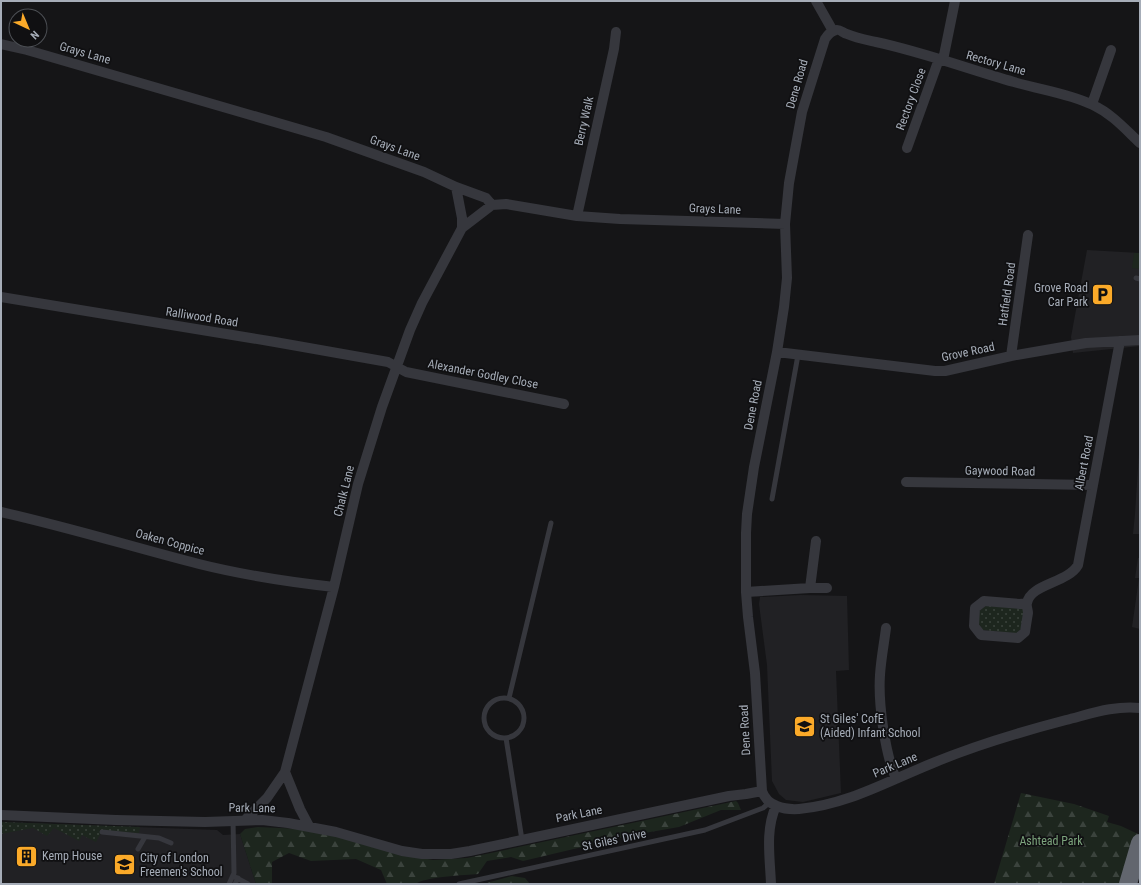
<svg xmlns="http://www.w3.org/2000/svg" width="1141" height="885" viewBox="0 0 1141 885" font-family="'Roboto Condensed',sans-serif">
<style>
.built{fill:#212124}
.grass{fill:url(#grass-dots)}
.forest{fill:url(#forest-firs)}
.garden{fill:#1d261e}
.lines{fill:none;stroke-linecap:round;stroke-linejoin:round}
.lane{stroke:#36373d;stroke-width:5}
.street{stroke:#36373d;stroke-width:10}
.highway{stroke:#62666e;stroke-width:18}
.labels{text-anchor:middle;stroke-width:3.5;stroke-linejoin:round;paint-order:stroke}
.street-label{font-size:12px;fill:#a6adb8;stroke:#101012}
.poi-label{font-size:12px;fill:#a6adb8;stroke:#101012;text-anchor:start}
.park-label{font-size:12px;fill:#7ca47d;stroke:#101012}
</style>
<defs>
<pattern id="grass-dots" width="8" height="8" patternUnits="userSpaceOnUse"><rect width="8" height="8" fill="#1d261e"/><path d="M2 2h.1M6 6h.1" fill="none" stroke="#3b433d" stroke-width="1.8" stroke-linecap="round"/></pattern>
<pattern id="forest-firs" width="22" height="20" patternUnits="userSpaceOnUse"><rect width="22" height="20" fill="#1d261e"/><path d="M5 1l3.5 6h-7zM16 11l3.5 6h-7z" fill="#3b433d"/></pattern>
</defs>
<rect width="100%" height="100%" fill="#151517"/>
<path class="built" d="M1087,250L1140,253V346L1073,353L1071,337Z
M1139,453L1140,534H1133L1135,514Z
M1138,558H1140V629L1132,627L1139,578H1135Z
M801,595L847,596L849,670L836,671L841,793L803,802L786,800L779,794L772,781L767,665L759,604L760,597Z
M1,822L217,830L223,835L240,834L256,884H1Z"/>
<path class="grass" d="M987,605L1022,608L1024,611L1022,628L1016,634L983,630L977,623L979,611Z
M1,822L140,827L139,833L102,831L96,842L82,835L79,841L54,828L47,836L33,828L1,834Z"/>
<path class="forest" d="M1021,793L1074,804L1109,816L1107,822L1121,826L1138,834L1122,884H994Z
M736,801L738,803L741,810H721L679,827L633,835L523,861L511,857L487,861L478,874C466,875 423,877 416,884H387L381,870L356,859L311,861L289,853L272,862V884H256L240,834L245,829L258,827L302,829L339,837L400,854L433,860L467,858Z
M512,876L525,878L530,884H483Z"/>
<path class="garden" d="M1134,253H1140V269L1132,268Z"/>
<g class="lines">
<path class="lane" d="M1136,278L1140,279
M772,499L798,355
M484 718a20 20 0 1 1 40 0a20 20 0 1 1-40 0Z
M509,698L551,523
M506,738L522,840
M102,832L159,838L171,843
M138,849L145,837
M233,876L248,884
M229,884L234,873L233,820
M235,884L238,878
M459,884L705,830L763,808L769,803"/>
<path class="street" d="M816,1L833,31
M1,44L27,50L326,137L424,172L456,187L486,198L492,205
M943,60L955,1
M1092,104L1111,50
M1140,143C1125,129 1112,114 1093,105C1068,93 1041,90 1014,82C968,69 923,52 876,42C867,40 856,38 847,34C843,33 840,29 836,30C831,31 827,36 825,39L802,112L789,183L785,224L787,278L784,307L777,352L754,467L747,514L746,533V592L748,617L755,673L762,791C767,806 784,810 799,809C847,805 890,780 933,763C976,745 1020,732 1066,720C1090,714 1115,705 1140,708
M907,148L939,59
M456,187L462,218V228
M492,205L506,204L577,216L620,219L785,224
M577,216L614,49L616,32
M1,297L275,342L388,362L406,372L564,404
M777,352L935,371H945L1011,356L1086,343L1140,340
M1011,356L1028,235
M906,482L1093,485
M1,512C68,527 133,547 199,564C243,575 289,582 334,587
M810,588H827
M746,592L810,588L816,541
M1027,603L1020,604L984,601L975,608L974,626L981,635L1018,638L1025,632C1026,625 1027,619 1028,613C1028,610 1026,606 1027,603C1030,584 1068,583 1078,565L1120,341
M886,628C884,644 881,659 880,675C878,703 885,753 896,779
M1,815L116,820L205,822L262,820L288,823L336,832L402,851L422,854H451L470,851L729,796L746,794L762,791
M246,819L267,798L285,772
M309,826L300,809L285,772L334,587L358,484L382,407L410,330L422,303L462,228L492,205
M771,884C770,858 765,830 776,806"/>
<path class="highway" d="M1128,884L1140,843"/>
</g>
<defs>
<symbol id="parking-square" viewBox="-11 -11 22 22"><rect x="-9" y="-9" width="18" height="18" rx="4" fill="#fbaa29" stroke="#101012"/><path d="M-3.5-5.5H1a3.5 3.5 0 0 1 0 7H-1V5.5H-3.5ZM-1-3.4V-.6H.8a1.4 1.4 0 0 0 0-2.8Z" fill="#111"/></symbol>
<symbol id="school-square" viewBox="-11 -11 22 22"><rect x="-9" y="-9" width="18" height="18" rx="4" fill="#fbaa29" stroke="#101012"/><path d="M0-5L7-2L0 1L-7-2ZM-4 1L0 2.5L4 1V4Q0 6-4 4Z" fill="#111"/></symbol>
<symbol id="building-square" viewBox="-11 -11 22 22"><rect x="-9" y="-9" width="18" height="18" rx="4" fill="#fbaa29" stroke="#101012"/><path d="M-4-6H4V6H1V3H-1V6H-4ZM-2.5-4.3h1.7v1.8h-1.7ZM.8-4.3h1.7v1.8H.8ZM-2.5-1h1.7V.8h-1.7ZM.8-1h1.7V.8H.8Z" fill="#111"/></symbol>
</defs>
<g fill-rule="evenodd">
<use href="#parking-square" x="1090" y="282" width="25" height="25"/>
<use href="#school-square" x="792" y="714" width="25" height="25"/>
<use href="#building-square" x="14" y="844" width="25" height="25"/>
<use href="#school-square" x="112" y="852" width="25" height="25"/>
</g>
<g class="labels">
<g class="street-label">
<text transform="translate(85 53) rotate(16)" y="4">Grays Lane</text>
<text transform="translate(996 63) rotate(16)" y="4">Rectory Lane</text>
<text transform="translate(797 84) rotate(-74)" y="4">Dene Road</text>
<text transform="translate(911 99) rotate(-70)" y="4">Rectory Close</text>
<text transform="translate(584 121) rotate(-77)" y="4">Berry Walk</text>
<text transform="translate(395 148) rotate(20)" y="4">Grays Lane</text>
<text transform="translate(715 209) rotate(2)" y="4">Grays Lane</text>
<text transform="translate(1007 294) rotate(-82)" y="4">Hatfield Road</text>
<text transform="translate(202 317) rotate(9)" y="4">Ralliwood Road</text>
<text transform="translate(968 352) rotate(-12)" y="4">Grove Road</text>
<text transform="translate(483 374) rotate(11)" y="4">Alexander Godley Close</text>
<text transform="translate(753 405) rotate(-79)" y="4">Dene Road</text>
<text transform="translate(1084 463) rotate(-79)" y="4">Albert Road</text>
<text transform="translate(1000 471) rotate(1)" y="4">Gaywood Road</text>
<text transform="translate(344 491) rotate(-76)" y="4">Chalk Lane</text>
<text transform="translate(170 542) rotate(15)" y="4">Oaken Coppice</text>
<text transform="translate(745 730) rotate(-93)" y="4">Dene Road</text>
<text transform="translate(895 765) rotate(-23)" y="4">Park Lane</text>
<text transform="translate(252 808) rotate(1)" y="4">Park Lane</text>
<text transform="translate(579 814) rotate(-11)" y="4">Park Lane</text>
<text transform="translate(614 840) rotate(-12)" y="4">St Giles' Drive</text>
</g>
<g class="poi-label">
<text x="1088" y="292" text-anchor="end">Grove Road<tspan x="1088" dy="14">Car Park</tspan></text>
<text x="820" y="723">St Giles' CofE<tspan x="820" dy="14">(Aided) Infant School</tspan></text>
<text x="42" y="860">Kemp House</text>
<text x="140" y="862">City of London<tspan x="140" dy="14">Freemen's School</tspan></text>
</g>
<g class="park-label">
<text x="1051" y="845">Ashtead Park</text>
</g>
</g>
<rect width="1141" height="885" fill="none" stroke="#a6adb8" stroke-width="4"/>
<g transform="translate(28 28) rotate(136)"><circle r="19" fill="#101012" stroke="#4c4f54"/>
<path d="M0-3L7 15L0 10L-7 15Z" fill="#fbaa29"/>
<text y="-6" font-size="11" font-weight="bold" text-anchor="middle" fill="#a6adb8">N</text>
</g>
</svg>
